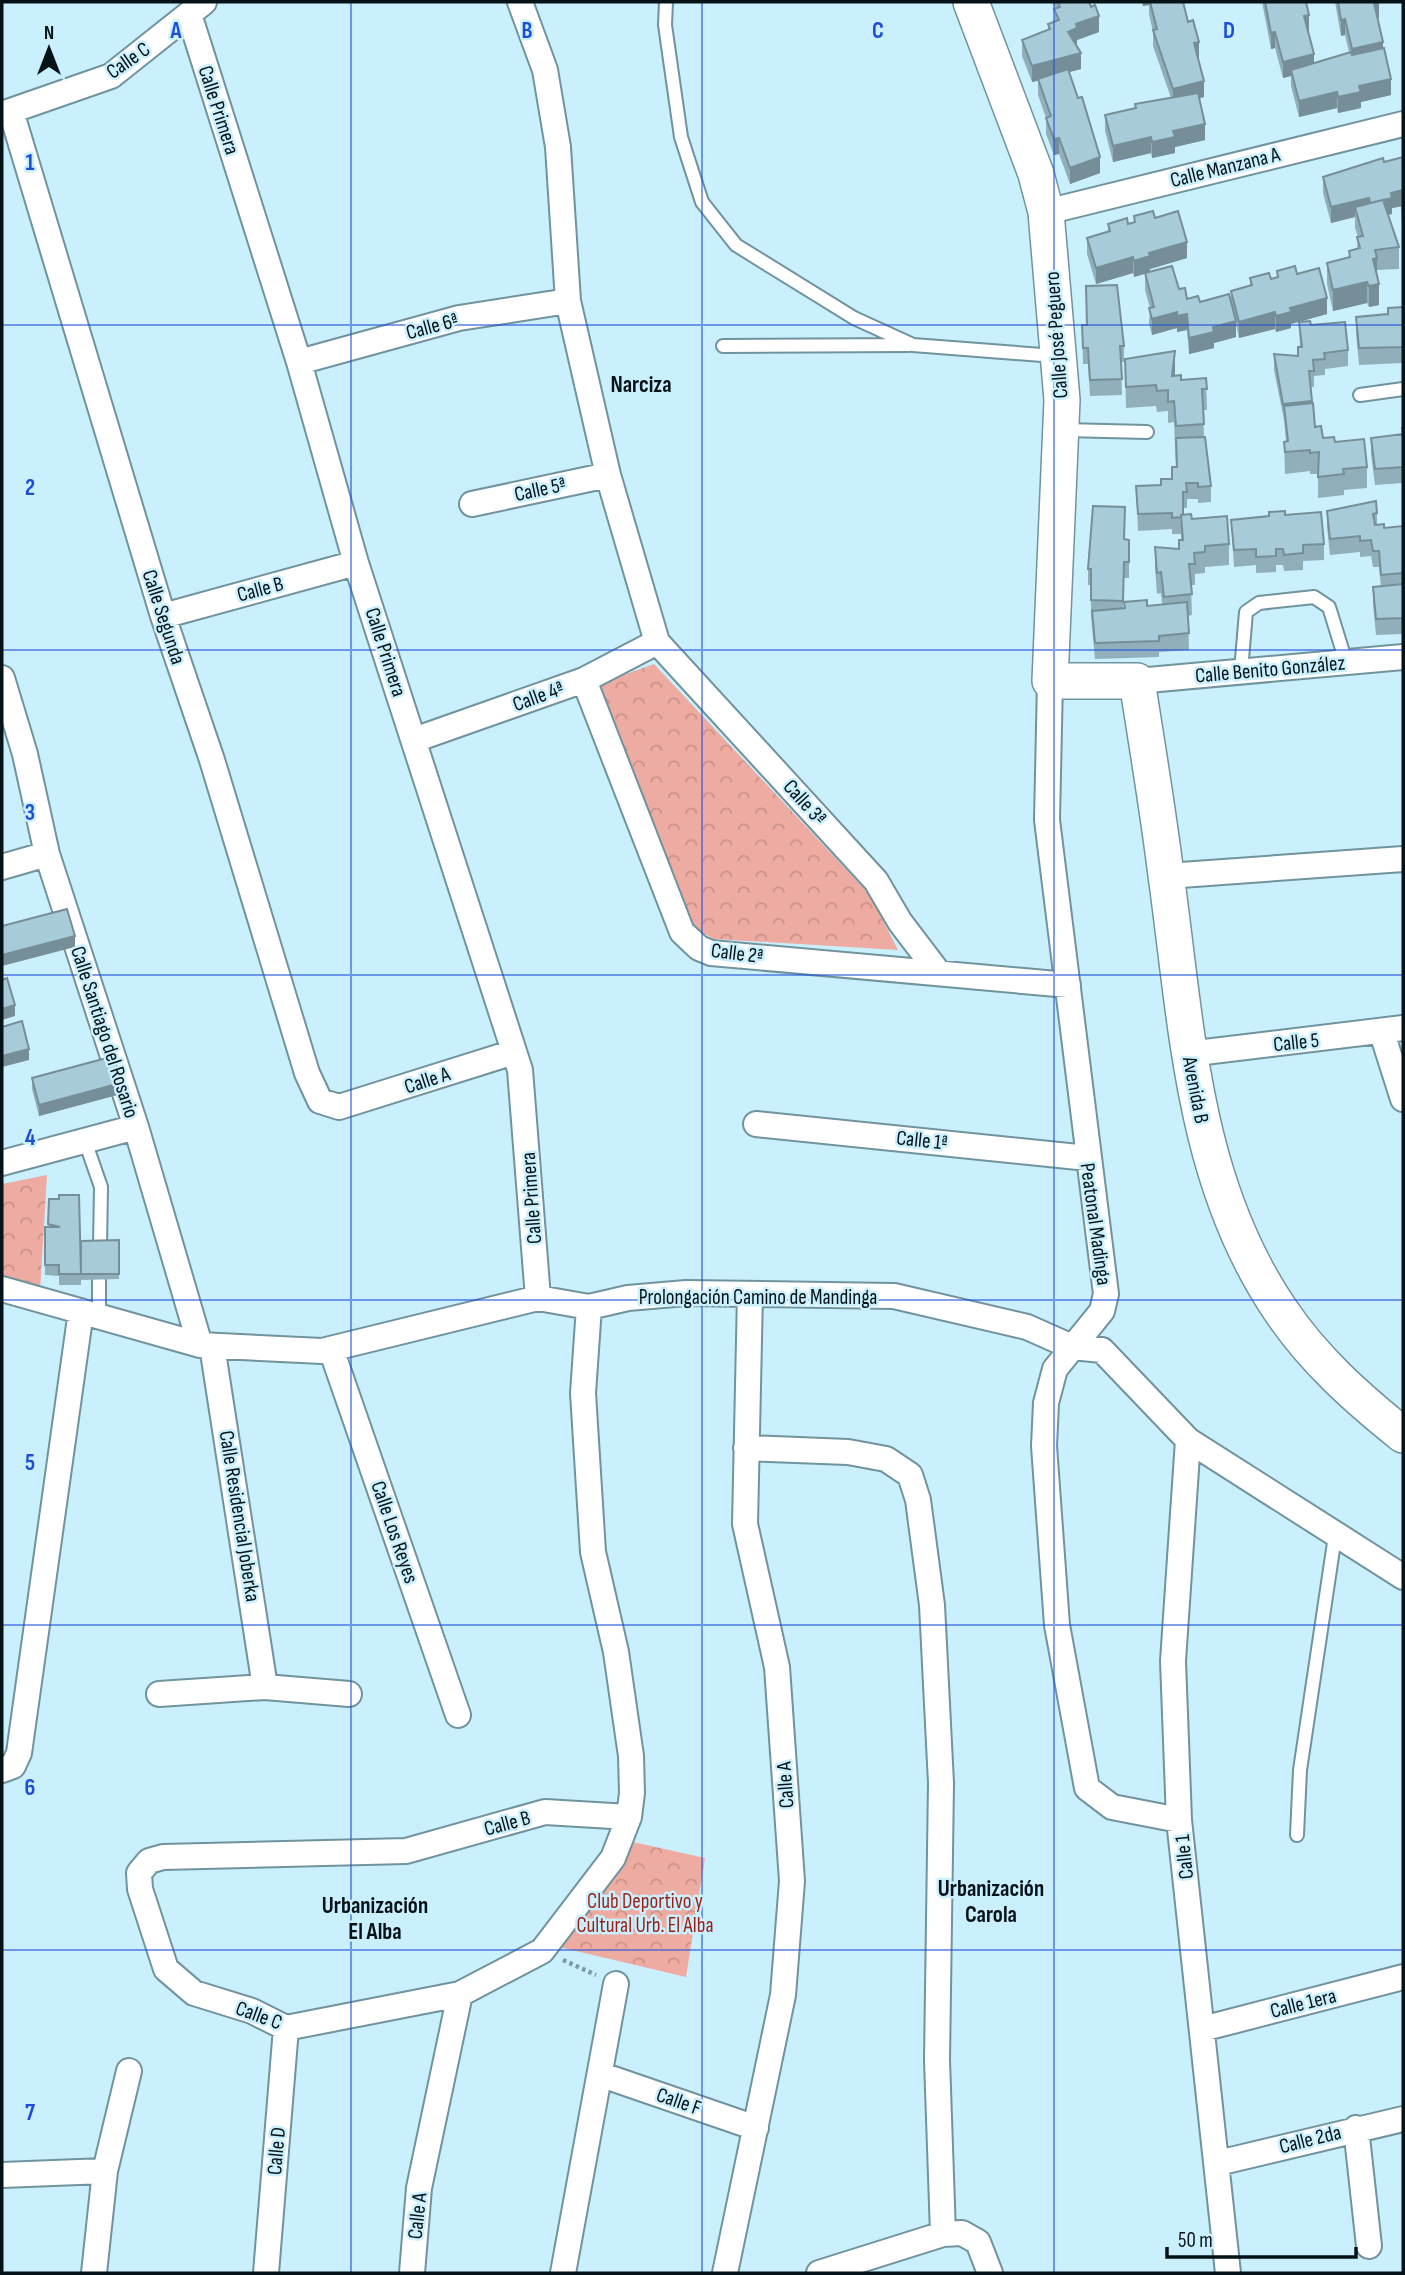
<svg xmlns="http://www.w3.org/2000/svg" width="1405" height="2275" viewBox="0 0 1405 2275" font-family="'Sofia Sans Condensed',sans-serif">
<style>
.park{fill:url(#park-crowns)}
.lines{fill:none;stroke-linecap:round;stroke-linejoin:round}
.lane-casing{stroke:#70939e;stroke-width:16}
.street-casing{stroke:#70939e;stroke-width:28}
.secondary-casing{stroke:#70939e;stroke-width:38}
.path{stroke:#7d99a2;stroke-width:4.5;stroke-dasharray:3.5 3.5;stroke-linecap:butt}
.lane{stroke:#fff;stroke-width:12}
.street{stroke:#fff;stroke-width:24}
.secondary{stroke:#fff;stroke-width:35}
.wall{fill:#90afba}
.shaded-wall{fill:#758e97}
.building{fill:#a7cbd8;stroke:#758e97;stroke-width:2}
.grid{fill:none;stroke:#1d4ed8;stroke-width:2;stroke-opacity:0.55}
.labels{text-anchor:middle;stroke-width:5;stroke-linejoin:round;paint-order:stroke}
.street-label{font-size:21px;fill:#051217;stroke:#cbf0fd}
.park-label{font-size:21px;fill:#991f16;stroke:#cbf0fd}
.neighbourhood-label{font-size:23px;font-weight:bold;fill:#051217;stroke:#cbf0fd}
.grid-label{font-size:23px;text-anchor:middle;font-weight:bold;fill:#1d4ed8;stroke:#cbf0fd;stroke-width:5;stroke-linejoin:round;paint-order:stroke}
</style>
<defs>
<pattern id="park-crowns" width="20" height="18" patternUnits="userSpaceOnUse" patternTransform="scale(1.75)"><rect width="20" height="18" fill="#eeaba1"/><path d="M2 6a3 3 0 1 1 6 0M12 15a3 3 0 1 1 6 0" fill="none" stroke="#cb928a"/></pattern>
</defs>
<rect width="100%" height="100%" fill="#cbf0fd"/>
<path class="park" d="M654,664L870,895L898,950L714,939L690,926L598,684Z
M47,1175L40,1292L2,1280V1184Z
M633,1842L705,1858L686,1977L559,1947Z"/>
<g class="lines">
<defs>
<path id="lane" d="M666,2L665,25L681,137L702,202L736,245L854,318L913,345L1055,356
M723,346L909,345
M1360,395L1403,389
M1064,430L1147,432
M1241,671L1246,612L1259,603L1314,597L1329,607L1346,662
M85,1141L101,1187L100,1246
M99,1316V1280
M1297,1835L1300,1770L1335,1536"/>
<path id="street" d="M520,2L545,70L558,147L568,301L608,475L657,642L876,881L900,922L938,972
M189,14L299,362L356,563L520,1070L538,1298
M11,111L163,616L212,760L307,1073L320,1101L339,1107L514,1052
M2,114L111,76L204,2
M1046,212L1403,124
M299,362L459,318L568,301
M472,504L608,475
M163,616L356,563
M2,678L25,754L47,854L136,1127L200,1345
M584,680L682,932L699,948L711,953L1068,985
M1050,681L1047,820L1106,1294L1102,1311L1055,1369L1046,1403L1044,1446L1057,1625L1087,1788L1112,1807L1179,1820
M1137,681L1403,657
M414,740L584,680L657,642
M2,867L47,854
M1167,876L1403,859
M1382,1033L1403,1099
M1188,1054L1403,1028
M756,1124L1088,1158
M2,1163L136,1127
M2,1289L200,1345L322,1351L538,1298L589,1307L628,1298L686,1293L894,1296L1027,1327L1072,1347L1102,1350L1188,1440L1403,1577
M589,1307L583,1393L593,1552L616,1652L631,1756L632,1793L629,1817
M212,1346L265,1687
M331,1349L458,1715
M1188,1440L1173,1661L1179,1820L1228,2273
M746,1448L848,1452L886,1459L910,1475L918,1500L932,1605L941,1783L937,2060L943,2234
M159,1694L265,1687L349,1694
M2,1770L13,1766L19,1753L81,1311
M545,1812L629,1817L613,1858L542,1951L460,1994L286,2028L252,2011L194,1993L166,1969L140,1889L139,1873L149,1861L163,1857L406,1851Z
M1202,2029L1403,1977
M602,2075L756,2128
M1356,2128L1369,2246
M1218,2163L1403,2119
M2,2175L105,2171
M94,2273L105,2171L129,2071
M266,2273L286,2028
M412,2273L419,2188L460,1994
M563,2273L616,1984
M725,2273L783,1995L792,1881L777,1667L745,1524L750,1294
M819,2273L943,2234L962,2233L978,2242L990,2273"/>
<path id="secondary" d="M971,2L1036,174L1046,212L1062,400L1050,681H1137C1147,745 1158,810 1166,875C1187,1025 1192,1181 1281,1311C1314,1360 1358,1399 1403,1435"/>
</defs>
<use href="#lane" class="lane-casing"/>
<use href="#street" class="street-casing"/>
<use href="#secondary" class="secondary-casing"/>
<path class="path" d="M563,1960L596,1975"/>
<use href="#lane" class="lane"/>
<use href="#street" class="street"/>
<use href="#secondary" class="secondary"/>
</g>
<path class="wall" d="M1052,2H1089L1099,32L1077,40L1076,45L1081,69L1069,72L1100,173L1070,184L1059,154L1054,155L1046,134V118L1038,95V81L1032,82L1022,56V40L1048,30V24L1054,22L1055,9Z
M1141,2H1183L1199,58H1198L1204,97L1199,98L1205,140L1175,147V153L1152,158L1151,153L1113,162L1105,131V115L1135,108V104L1171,98L1153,46V32L1149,14V5L1143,6Z
M1262,2H1306L1309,31H1308L1314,63L1349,52L1345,35L1341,36L1335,2H1379V18L1378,19L1391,95L1361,102V108L1338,113L1337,108L1299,117L1291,86V76L1283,78L1275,48L1271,49Z
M1403,157V242L1402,206L1392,208V214L1388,215L1399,247V269L1377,270L1379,305L1369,307L1367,303L1333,311L1327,284V263L1349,257V251L1357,249L1358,237L1355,228V217L1331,223L1323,193V177Z
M1134,216L1155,218L1187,258L1150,269V272L1179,289L1187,299L1200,302L1231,303V291L1250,286V278L1271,279L1277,277V271L1297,274L1327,314L1291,324V328L1276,332L1275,329L1239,338L1236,324V337L1214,343V348L1189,354L1187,330L1177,332V328L1152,335L1149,324L1150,308L1145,290V274L1134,277L1133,273L1096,284L1087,254V238L1108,232V224H1128L1134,222Z
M1086,286L1124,346V362H1121L1122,395L1090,396L1088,364H1083L1082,325H1086Z
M1403,307V363L1359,365L1356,333V317L1388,314Z
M1299,322L1311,325L1348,350V366L1325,369V375L1314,376V387H1310L1315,427L1323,438L1335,442L1367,467V488L1344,490V495L1318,498V474H1310V471L1285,474L1284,442L1286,441L1284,420L1274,370V354L1298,356L1300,347Z
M1125,359L1174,376L1181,380L1206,378L1207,410H1203L1204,437L1211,486V502L1198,503V499H1187V508H1183V515L1192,519L1229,544V565L1205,567V573L1195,574V585H1191L1192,615L1188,616L1189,650L1159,652V657L1095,659L1091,616V585H1088V569L1124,539L1129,540V578H1124L1123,608L1162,604L1161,593L1157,594L1155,568V547L1179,549L1181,540V534H1172V529L1138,531L1136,486L1161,485L1172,479L1176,467L1174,422L1168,423V411L1157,412L1156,406L1126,408Z
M1402,428H1403V483L1375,485L1371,454V438L1402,434Z
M1327,511L1377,513V525L1384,528L1403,526V634L1376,635L1373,603V587H1381L1379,567H1373L1371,556L1360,557V552L1330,555L1327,527Z
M1285,515L1324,544V560L1303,561V570L1284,571L1283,565H1276V572L1256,573V565L1234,567L1231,520Z
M32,1078L121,1094L39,1116L32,1089Z
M49,1199L81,1274L119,1240V1279L81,1280V1285H59V1276L45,1275V1227H48Z"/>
<path class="shaded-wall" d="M1143,2H1149V5L1143,6Z
M1379,2V18L1374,20V3Z
M1309,15V31L1304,32V16Z
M1099,16V32L1077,40V44L1068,48V32L1076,24Z
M1345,19V35L1341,36V20Z
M1275,32V48L1271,49V33Z
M1199,42V58L1194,59V43Z
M1383,42V58L1352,65V49Z
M1081,53V69L1032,82V66Z
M1314,54V70H1291V76L1283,78V62Z
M1391,79V95L1361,102V108L1338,113V97L1359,86Z
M1204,81V97L1173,106V89Z
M1337,92V108L1299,117V101Z
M1205,124V140L1175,147V153L1152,158V142L1173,131Z
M1151,137V153L1113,162V146Z
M1059,138V154L1054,155V139Z
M1100,157V173L1070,184V168Z
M1403,190V206L1392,208V214L1370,220V203L1391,193Z
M1369,198V214L1355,207V217L1331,223V207Z
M1187,242V258L1150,269V272L1134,277V261L1149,253Z
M1133,257V273L1096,284V268Z
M1377,258V279L1373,259Z
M1367,282V303L1333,311V290Z
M1379,284V305L1369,307V286Z
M1327,298V314L1291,324V328L1276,332V316L1290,308Z
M1177,312V328L1152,335V319Z
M1275,312V329L1239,338V322Z
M1187,314V330L1177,332V316Z
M1236,321V337L1214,343V348L1189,354V338L1213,327Z
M1175,351V373L1172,397V376Z
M75,936V947L2,966V955Z
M15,1005V1016L2,1020V1009Z
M29,1049V1060L2,1067V1056Z
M121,1083V1094L39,1116V1105Z"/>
<path class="building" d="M1058,2H1089L1091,7L1095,5L1099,16L1076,24L1077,28L1068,32L1081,53L1032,66L1022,40L1050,29L1048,24L1059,20L1054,9L1060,7Z
M1150,2H1183L1188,22L1193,20L1199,42L1194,43L1204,81L1173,89L1153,30L1157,29Z
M1265,2H1306L1309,15L1304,16L1314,54L1283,62L1275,32L1271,33Z
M1338,2H1379L1374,3L1383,42L1352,49L1345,19L1341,20Z
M1384,48L1391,79L1359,86L1361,92L1338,97L1337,92L1299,101L1291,70L1351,52L1352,55Z
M1068,69L1078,98L1082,97L1100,157L1070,168L1059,138L1054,139L1046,118L1051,116L1038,79Z
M1198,93L1205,124L1173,131L1175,137L1152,142L1151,137L1113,146L1105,115L1136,108L1135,104Z
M1403,157V190L1391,193L1392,198L1370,203L1369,198L1331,207L1323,177L1383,158L1384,162Z
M1383,200L1399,247L1375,250L1377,258L1373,259L1379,284L1369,286L1367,282L1333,290L1327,263L1350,257L1349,251L1360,248L1357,237L1363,236L1355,207Z
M1402,203H1403V225Z
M1153,211L1155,218L1178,211L1187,242L1149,253L1150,256L1134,261L1133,257L1096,268L1087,238L1110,231L1108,224L1127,218L1128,224L1135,222L1134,216Z
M1172,266L1179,289L1185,288L1187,299L1198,296L1200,302L1229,294L1236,321L1213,327L1214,332L1189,338L1187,314L1177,316V312L1152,319L1149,308L1154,307L1145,273Z
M1295,266L1297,274L1319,268L1327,298L1290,308L1291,312L1276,316L1275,312L1239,322L1231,291L1252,285L1250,278L1269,273L1271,279L1278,277L1277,271Z
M1117,285L1124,346H1120L1122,379L1090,380L1088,348H1083L1082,325H1087L1086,286Z
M1403,307V347L1359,348L1356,317L1388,314V308Z
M1310,321L1311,325L1345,322L1348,350L1324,353L1325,359L1313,360L1314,371H1309L1312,401L1283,404L1274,354L1298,356V347H1302L1299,322Z
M1175,351L1172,376L1181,375V380L1206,378L1207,389H1202L1204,424L1176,426L1174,401L1168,402V390L1157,391L1156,385L1126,387L1125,359Z
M1313,403L1315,427L1321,426L1323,438L1334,437L1335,442L1364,439L1367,467L1343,469L1344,474L1318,477L1319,452L1310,453V450L1285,452L1284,442L1288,441L1284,406Z
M1402,428H1403V467L1375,469L1371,438L1403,434Z
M1205,437L1211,486L1198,487V483H1186L1187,492H1183V515H1181V517L1172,518V513L1138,514L1136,486L1161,485V479H1172V467H1177L1176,438Z
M1376,501L1377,513L1373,514L1375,525L1384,524V528L1403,526V573L1381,575L1379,551H1373L1371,540L1360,541V536L1330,539L1327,511Z
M1093,506L1125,507L1124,539L1129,540V562H1124L1123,601L1091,600V569H1088Z
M1285,511V515L1321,512L1324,544L1303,545V553L1284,555L1283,549H1276V556L1256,557V549L1234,550L1231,520L1269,516V512Z
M1191,514L1192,519L1227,516L1229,544L1205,546V552L1194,553L1195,564H1189L1192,594L1164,597L1161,572L1157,573L1155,547L1179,549V540H1183L1181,515Z
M1403,584V618L1376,619L1373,587Z
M1147,600V606L1187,602L1189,633L1159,636V641L1095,643L1092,611L1125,608L1124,602Z
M67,909L75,936L2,955V926Z
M7,978L15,1005L2,1009V980Z
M22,1021L29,1049L2,1056V1027Z
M114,1056L121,1083L39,1105L32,1078Z
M59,1195H79L81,1274H59V1265H45V1227H60L48,1224L49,1199H59Z
M119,1240V1274H81V1241Z"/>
<path class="grid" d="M351,2V2273M702,2V2273M1054,2V2273M2,325H1403M2,650H1403M2,975H1403M2,1300H1403M2,1625H1403M2,1950H1403"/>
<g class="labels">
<g class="street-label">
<text transform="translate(128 60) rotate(-35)" y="7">Calle C</text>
<text transform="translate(219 110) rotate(72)" y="7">Calle Primera</text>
<text transform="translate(1225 167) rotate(-14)" y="7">Calle Manzana A</text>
<text transform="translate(432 326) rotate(-15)" y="7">Calle 6ª</text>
<text transform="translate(1056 335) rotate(-94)" y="7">Calle José Peguero</text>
<text transform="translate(540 489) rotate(-12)" y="7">Calle 5ª</text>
<text transform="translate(260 589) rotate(-15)" y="7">Calle B</text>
<text transform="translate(164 617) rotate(72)" y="7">Calle Segunda</text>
<text transform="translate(386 652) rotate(72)" y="7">Calle Primera</text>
<text transform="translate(1270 669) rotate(-5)" y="7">Calle Benito González</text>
<text transform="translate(538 696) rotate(-20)" y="7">Calle 4ª</text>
<text transform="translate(805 802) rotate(48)" y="7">Calle 3ª</text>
<text transform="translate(737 953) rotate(7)" y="7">Calle 2ª</text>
<text transform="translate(105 1032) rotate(72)" y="7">Calle Santiago del Rosario</text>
<text transform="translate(1296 1042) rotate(-6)" y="7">Calle 5</text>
<text transform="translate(427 1080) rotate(-18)" y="7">Calle A</text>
<text transform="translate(1196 1090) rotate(79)" y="7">Avenida B</text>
<text transform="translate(922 1140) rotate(6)" y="7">Calle 1ª</text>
<text transform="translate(531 1198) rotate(-94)" y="7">Calle Primera</text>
<text transform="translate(1096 1224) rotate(82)" y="7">Peatonal Madinga</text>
<text x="758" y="1304">Prolongación Camino de Mandinga</text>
<text transform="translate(240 1516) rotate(81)" y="7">Calle Residencial Joberka</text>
<text transform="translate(395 1532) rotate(71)" y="7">Calle Los Reyes</text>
<text transform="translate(785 1785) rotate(-94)" y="7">Calle A</text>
<text transform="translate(507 1823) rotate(-15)" y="7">Calle B</text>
<text transform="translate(1184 1857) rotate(-96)" y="7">Calle 1</text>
<text transform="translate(1303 2003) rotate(-14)" y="7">Calle 1era</text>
<text transform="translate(259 2015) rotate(20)" y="7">Calle C</text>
<text transform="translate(679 2101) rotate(19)" y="7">Calle F</text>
<text transform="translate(1310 2139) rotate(-14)" y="7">Calle 2da</text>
<text transform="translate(276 2151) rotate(-85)" y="7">Calle D</text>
<text transform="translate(417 2216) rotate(-84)" y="7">Calle A</text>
</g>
<g class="park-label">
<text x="645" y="1908">Club Deportivo y<tspan x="645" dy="24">Cultural Urb. El Alba</tspan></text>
</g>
<g class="neighbourhood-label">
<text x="641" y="392">Narciza</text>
<text x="991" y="1896">Urbanización<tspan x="991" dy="26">Carola</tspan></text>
<text x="375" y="1913">Urbanización<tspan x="375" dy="26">El Alba</tspan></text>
</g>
</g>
<g class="grid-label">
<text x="176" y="38">A</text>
<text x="527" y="38">B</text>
<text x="878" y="38">C</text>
<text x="1229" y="38">D</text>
<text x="30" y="170">1</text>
<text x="30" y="495">2</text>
<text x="30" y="820">3</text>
<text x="30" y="1145">4</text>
<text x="30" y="1470">5</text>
<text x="30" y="1795">6</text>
<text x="30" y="2120">7</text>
</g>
<rect width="1405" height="2275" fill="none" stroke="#051217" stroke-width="7"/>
<g transform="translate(49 49)" stroke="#cbf0fd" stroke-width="5" paint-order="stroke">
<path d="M0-5L12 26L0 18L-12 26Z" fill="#051217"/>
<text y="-10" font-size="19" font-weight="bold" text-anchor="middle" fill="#051217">N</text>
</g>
<path d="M1167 2247v10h189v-10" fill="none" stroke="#051217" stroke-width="3.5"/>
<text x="1178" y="2247" font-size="21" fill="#051217" stroke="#cbf0fd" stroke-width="5" paint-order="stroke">50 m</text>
</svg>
